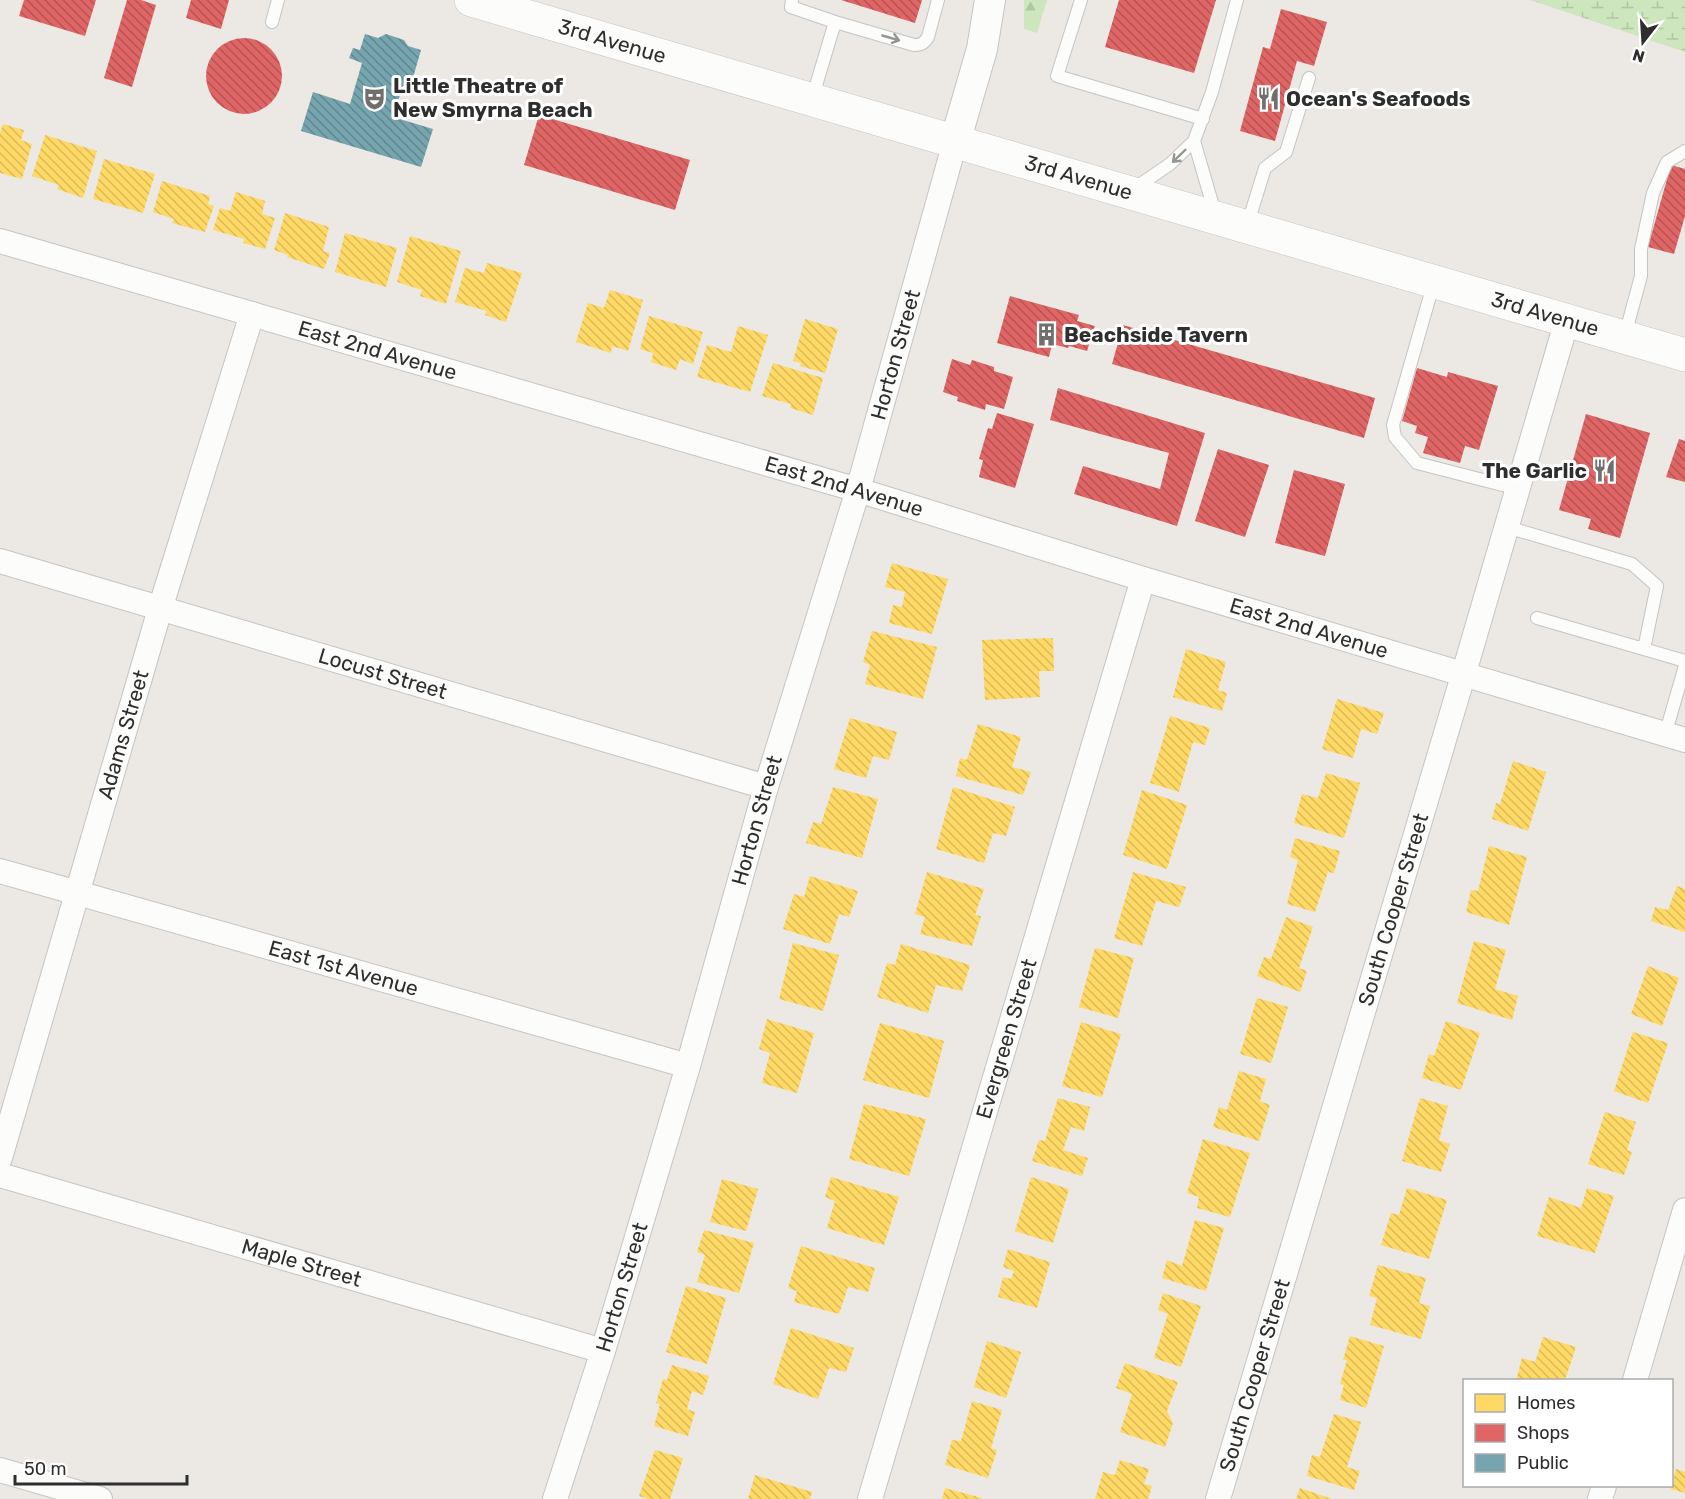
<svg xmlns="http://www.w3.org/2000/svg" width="1685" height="1499" viewBox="0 0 1685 1499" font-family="Rubik,sans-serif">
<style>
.forest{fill:url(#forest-firs)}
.wetland{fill:url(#wetland-marsh)}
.homes{fill:url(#homes-back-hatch)}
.shops{fill:url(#shops-back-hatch)}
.public{fill:url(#public-back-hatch)}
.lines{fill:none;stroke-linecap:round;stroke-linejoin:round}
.service-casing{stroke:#c5c4c5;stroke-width:14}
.minor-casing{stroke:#c5c4c5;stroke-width:26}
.tertiary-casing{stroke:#c5c4c5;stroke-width:32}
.secondary-casing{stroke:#c5c4c5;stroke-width:34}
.service{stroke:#fcfcfb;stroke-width:12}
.minor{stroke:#fcfcfb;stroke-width:24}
.tertiary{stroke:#fcfcfb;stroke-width:30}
.secondary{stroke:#fcfcfb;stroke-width:33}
.oneway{stroke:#959594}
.labels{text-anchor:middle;stroke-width:6;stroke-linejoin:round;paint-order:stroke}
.street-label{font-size:21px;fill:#2e2e2e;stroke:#fff}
.poi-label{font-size:21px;font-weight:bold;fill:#2e2e2e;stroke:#fff;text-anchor:start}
</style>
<defs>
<pattern id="forest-firs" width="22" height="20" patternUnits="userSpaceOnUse" patternTransform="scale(1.5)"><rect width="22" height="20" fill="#cee6be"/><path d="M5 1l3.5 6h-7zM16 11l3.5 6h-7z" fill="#b1c6a4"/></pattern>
<pattern id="wetland-marsh" width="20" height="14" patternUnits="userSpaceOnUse" patternTransform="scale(1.5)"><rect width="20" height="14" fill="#cee6be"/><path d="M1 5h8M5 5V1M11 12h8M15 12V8" fill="none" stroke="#b1c6a4"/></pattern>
<pattern id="homes-back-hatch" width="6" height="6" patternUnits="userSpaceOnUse" patternTransform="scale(1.5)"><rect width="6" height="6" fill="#ffd966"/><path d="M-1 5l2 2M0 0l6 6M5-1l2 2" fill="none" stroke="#dbbb59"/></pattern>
<pattern id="shops-back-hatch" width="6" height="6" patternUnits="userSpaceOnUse" patternTransform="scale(1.5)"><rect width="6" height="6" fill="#e06666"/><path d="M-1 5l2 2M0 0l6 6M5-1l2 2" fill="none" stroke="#b65454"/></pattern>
<pattern id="public-back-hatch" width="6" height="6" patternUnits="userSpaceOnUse" patternTransform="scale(1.5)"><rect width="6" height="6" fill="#76a5af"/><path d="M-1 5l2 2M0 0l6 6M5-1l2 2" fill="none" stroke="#61878f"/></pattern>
</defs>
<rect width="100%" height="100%" fill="#ece8e4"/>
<path class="forest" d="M1024,0H1047L1037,33L1024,29Z"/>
<path class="wetland" d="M1530,0H1685V52Z"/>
<path class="homes" d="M3,124L24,130L21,140L32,144L22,179L0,173V133Z
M45,135L97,151L83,198L57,189L59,185L32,176Z
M104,159L155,174L143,213L93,199Z
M162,181L210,196L208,204L214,206L205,232L172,223L174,219L153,212Z
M236,192L265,201L262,214L275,218L265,249L243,243L244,239L213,230L220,208L230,211Z
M285,213L329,227L323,251L330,253L324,269L287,257L288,255L274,250Z
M345,233L397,248L386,287L335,272Z
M410,236L461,251L446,304L420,296L422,290L397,282Z
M487,263L522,273L506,322L485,315L487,311L455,302L465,268L484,273Z
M610,290L643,300L628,351L612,346L611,353L576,342L588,303L604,308Z
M649,316L703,332L693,364L680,359L676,370L651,362L653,353L640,349Z
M805,319L838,329L825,373L800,366L801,363L793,361Z
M738,326L768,335L750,392L697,377L707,345L731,352Z
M773,363L823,378L813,415L790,408L791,404L762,396Z
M892,563L948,579L932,634L889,623L893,605L902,607L905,592L885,587Z
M872,631L937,647L923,699L865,684L870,665L863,662Z
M1053,638L1054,671H1039L1040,697L985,700L982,640Z
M1186,649L1226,662L1218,690L1227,693L1222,711L1173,697Z
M1337,699L1384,713L1377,734L1361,729L1353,758L1322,749Z
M1170,716L1210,728L1205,745L1193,742L1179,792L1150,783Z
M850,718L897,732L889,760L873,756L866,778L834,769Z
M978,724L1021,737L1012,767L1031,772L1023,795L956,776L960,758L967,760Z
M1513,761L1546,772L1528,831L1492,819L1496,803L1500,804Z
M1326,773L1360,783L1344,838L1294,823L1302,794L1318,798Z
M833,787L878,799L862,858L806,843L813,822L821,824Z
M953,787L1015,807L1006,836L993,833L984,863L936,849Z
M1142,790L1187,805L1167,869L1123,855Z
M1295,838L1340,851L1334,873L1328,872L1315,912L1287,904L1298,860L1290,857Z
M1489,846L1527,857L1509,925L1466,912L1471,890L1478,891Z
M927,872L984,889L975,915L981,916L972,946L920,934L925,917L915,914Z
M1133,872L1186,887L1179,907L1156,901L1142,946L1114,938Z
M810,876L858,891L849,917L839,914L830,944L783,929L794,894L804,897Z
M1677,886L1685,889V932L1651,921L1655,907L1668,910Z
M1286,917L1313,927L1299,968L1307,971L1300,992L1257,976L1264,957L1271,959Z
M1474,941L1506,950L1495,989L1518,996L1512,1020L1457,1003Z
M793,943L839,955L823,1011L779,999Z
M901,944L970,965L962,991L936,985L928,1013L877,997L887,963L895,965Z
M1095,948L1134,958L1118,1018L1079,1007Z
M1648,966L1679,978L1662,1026L1631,1014Z
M1257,998L1288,1007L1271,1063L1240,1054Z
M767,1019L814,1033L797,1093L762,1083L770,1053L759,1049Z
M1446,1021L1480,1033L1461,1090L1422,1078L1429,1054L1434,1056Z
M1081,1022L1121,1034L1102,1097L1062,1086Z
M880,1023L944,1041L929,1098L863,1080Z
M1633,1032L1668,1043L1648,1103L1614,1091Z
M1239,1071L1266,1079L1260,1101L1270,1105L1259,1141L1213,1127L1219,1107L1227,1110Z
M1058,1098L1090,1107L1084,1131L1071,1127L1063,1150L1088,1158L1082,1176L1032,1161L1039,1140L1045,1141Z
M1420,1098L1448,1106L1439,1140L1450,1144L1441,1172L1402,1161Z
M864,1104L926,1119L909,1176L849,1159Z
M1605,1112L1636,1122L1627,1150L1632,1152L1624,1175L1588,1164Z
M1203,1139L1250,1153L1230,1217L1197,1208L1199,1197L1187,1193Z
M831,1177L899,1197L884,1245L827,1228L835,1201L825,1197Z
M1031,1177L1069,1189L1053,1243L1015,1231Z
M722,1179L758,1189L746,1231L710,1222Z
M1407,1188L1447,1200L1429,1259L1381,1245L1391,1213L1399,1215Z
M1587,1188L1614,1196L1595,1253L1537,1236L1549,1197L1581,1208Z
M1195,1220L1224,1228L1206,1291L1162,1278L1167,1260L1182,1266Z
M704,1230L754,1243L739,1293L697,1282L705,1255L697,1252Z
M801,1246L875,1268L868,1292L848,1287L839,1314L794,1302L797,1291L788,1288Z
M1008,1249L1050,1262L1037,1308L998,1297L1003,1277L1011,1279L1014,1271L1003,1267Z
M1378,1265L1426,1278L1419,1303L1430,1306L1421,1339L1370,1325L1377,1298L1369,1296Z
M686,1286L726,1298L707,1364L666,1352Z
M1163,1293L1201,1306L1181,1367L1154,1358L1168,1314L1158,1310Z
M791,1328L854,1348L846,1372L829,1368L818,1399L773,1384Z
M1350,1336L1384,1346L1366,1408L1340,1400L1344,1385L1340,1384L1347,1360H1343Z
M1543,1337L1576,1347L1565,1380H1516L1522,1358L1535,1362Z
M987,1341L1021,1352L1006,1398L974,1387Z
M1125,1363L1178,1382L1167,1411L1173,1423L1165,1447L1120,1432L1132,1394L1116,1388Z
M672,1365L709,1376L703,1395L692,1391L687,1409L695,1412L688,1436L654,1426L660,1404L656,1403L663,1379L667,1380Z
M972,1401L1002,1410L991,1448L997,1450L988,1478L945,1465L952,1440L961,1441Z
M1334,1414L1361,1422L1347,1467L1360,1471L1354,1490L1307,1476L1312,1455L1320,1457Z
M655,1450L683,1458L670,1499H648L639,1496Z
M1120,1460L1149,1469L1144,1484L1152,1486L1148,1499H1095L1103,1472L1115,1475Z
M1676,1469L1685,1472V1493L1671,1489Z
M755,1475L812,1492L810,1499H748Z
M945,1488L982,1498V1499H942Z
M1300,1488L1332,1499H1296Z"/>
<path class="shops" d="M24,0H96L85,36L19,16Z
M127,0H141L156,5L132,87L104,78Z
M191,0H229L221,29L186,18Z
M841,0H922L915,23Z
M1119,0H1216L1194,73L1105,47Z
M1281,9L1327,22L1314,66L1297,61L1275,141L1240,131L1263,47L1270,49Z
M206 76a38 38 0 1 1 76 0a38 38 0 1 1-76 0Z
M539,115L690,160L675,210L524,165Z
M1671,165L1685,169V216L1674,254L1648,247Z
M1010,296L1079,315L1077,321L1095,326L1087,351L1069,346L1068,348L1052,344L1049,357L997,343Z
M1123,325L1375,398L1364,438L1112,364Z
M952,359L970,365L972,360L994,367V371L1013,377L1004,409L986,404L985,410L957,401L958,397L943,392Z
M1417,368L1447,377L1448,372L1498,386L1479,450L1465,446L1460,463L1423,453L1428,437L1415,433L1417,426L1402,421Z
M1058,388L1205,433L1177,526L1074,494L1083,466L1160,489L1169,453L1050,420Z
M997,413L1034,424L1015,488L979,477L983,460L979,459L988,428L992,429Z
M1586,414L1650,433L1620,538L1588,529L1591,519L1559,510Z
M1679,439L1685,441V482L1666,477Z
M1218,449L1269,465L1245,537L1195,521Z
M1294,470L1345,484L1325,556L1275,543Z"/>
<path class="public" d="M365,34L378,38L386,34L404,40L408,46L421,50L410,88L403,86L393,117L433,129L421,167L301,131L313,92L350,104L362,63L349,58L353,48L360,50Z"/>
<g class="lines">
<defs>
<path id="service" d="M792,0L791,7L835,22L914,45C922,45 924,43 928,37L938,0
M1081,0L1057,76L1203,119
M272,22L278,0
M812,99L835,22
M1194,141L1212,92L1237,0
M1132,190L1170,164L1194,141L1215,213
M1247,226L1265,168L1286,152L1309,78
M1434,282L1393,425L1395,437L1417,463L1518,489
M1625,335L1641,276V249L1653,193L1667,162L1685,151
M1507,527L1632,564L1657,586L1644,649
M1537,618L1685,661
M1665,735L1685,666"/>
<g id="minor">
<path id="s1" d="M0,241L858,490L1143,579L1685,740"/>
<path id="s2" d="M0,561L766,787"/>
<path id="s3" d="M0,871L688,1066"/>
<path id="s4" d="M0,1158L160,609L252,314"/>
<path id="s5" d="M0,1175L603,1351"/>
<path d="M1635,1380L1685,1210"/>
<path d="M0,1470L100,1499"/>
<path id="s6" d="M555,1499L603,1351L688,1066L766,787L858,490L955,142"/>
<path id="s7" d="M870,1499L1143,579"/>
<path id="s8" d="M1218,1499L1463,676L1567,320"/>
<path d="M1600,1499L1604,1486"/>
</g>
<path id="tertiary" d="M955,142L982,49L990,0"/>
<g id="secondary">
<path id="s9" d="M471,0L1685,355"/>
</g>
</defs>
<use href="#service" class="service-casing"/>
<use href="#minor" class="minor-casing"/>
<use href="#tertiary" class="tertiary-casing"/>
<use href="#secondary" class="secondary-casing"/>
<use href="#service" class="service"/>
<use href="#minor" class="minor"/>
<use href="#tertiary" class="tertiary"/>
<use href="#secondary" class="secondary"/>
</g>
<defs><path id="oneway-shaft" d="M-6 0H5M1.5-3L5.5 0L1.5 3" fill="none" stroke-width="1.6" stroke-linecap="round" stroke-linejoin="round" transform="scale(1.5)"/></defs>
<g class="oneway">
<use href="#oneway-shaft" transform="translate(891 38) rotate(16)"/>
<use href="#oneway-shaft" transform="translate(1179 156) rotate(136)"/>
</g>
<defs>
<symbol id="theatre-bare" viewBox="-9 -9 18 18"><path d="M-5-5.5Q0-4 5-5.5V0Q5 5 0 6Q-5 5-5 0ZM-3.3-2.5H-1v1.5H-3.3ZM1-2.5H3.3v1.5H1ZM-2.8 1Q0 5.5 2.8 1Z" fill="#706f6e" stroke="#fff" stroke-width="2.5" paint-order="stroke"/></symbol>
<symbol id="restaurant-bare" viewBox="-9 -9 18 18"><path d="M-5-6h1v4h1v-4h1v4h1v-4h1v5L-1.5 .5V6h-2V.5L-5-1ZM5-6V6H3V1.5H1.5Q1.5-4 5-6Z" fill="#706f6e" stroke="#fff" stroke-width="2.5" paint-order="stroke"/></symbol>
<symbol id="building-bare" viewBox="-9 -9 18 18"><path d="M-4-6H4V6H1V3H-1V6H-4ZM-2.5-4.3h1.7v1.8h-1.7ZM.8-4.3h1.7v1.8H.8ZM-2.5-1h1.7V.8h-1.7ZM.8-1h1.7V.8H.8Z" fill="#706f6e" stroke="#fff" stroke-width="2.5" paint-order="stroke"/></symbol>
</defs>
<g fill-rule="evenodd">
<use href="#theatre-bare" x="358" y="82" width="33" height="33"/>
<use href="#restaurant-bare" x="1252" y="82" width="33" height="33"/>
<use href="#building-bare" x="1030" y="318" width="33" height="33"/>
<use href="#restaurant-bare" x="1588" y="454" width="33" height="33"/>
</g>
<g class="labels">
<g class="street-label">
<text dy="7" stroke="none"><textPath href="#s9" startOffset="147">3rd Avenue</textPath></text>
<text dy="7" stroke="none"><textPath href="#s9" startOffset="633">3rd Avenue</textPath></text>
<text dy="7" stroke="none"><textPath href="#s9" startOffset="1119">3rd Avenue</textPath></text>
<text dy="7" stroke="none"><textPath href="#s1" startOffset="393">East 2nd Avenue</textPath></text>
<text dy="7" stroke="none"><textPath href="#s6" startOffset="1194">Horton Street</textPath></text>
<text dy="7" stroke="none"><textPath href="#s1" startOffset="879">East 2nd Avenue</textPath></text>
<text dy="7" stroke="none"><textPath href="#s1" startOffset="1365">East 2nd Avenue</textPath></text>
<text dy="7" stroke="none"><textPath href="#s2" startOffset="399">Locust Street</textPath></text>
<text dy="7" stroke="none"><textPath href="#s4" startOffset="441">Adams Street</textPath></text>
<text dy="7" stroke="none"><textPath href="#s6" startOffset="708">Horton Street</textPath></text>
<text dy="7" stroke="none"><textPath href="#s8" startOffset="615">South Cooper Street</textPath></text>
<text dy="7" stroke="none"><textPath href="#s3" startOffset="357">East 1st Avenue</textPath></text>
<text dy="7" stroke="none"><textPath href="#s7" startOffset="480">Evergreen Street</textPath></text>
<text dy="7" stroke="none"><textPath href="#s5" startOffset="314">Maple Street</textPath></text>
<text dy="7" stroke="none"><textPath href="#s6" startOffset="222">Horton Street</textPath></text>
<text dy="7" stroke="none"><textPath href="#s8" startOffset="129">South Cooper Street</textPath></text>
</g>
<g class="poi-label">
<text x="393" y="93">Little Theatre of<tspan x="393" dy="24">New Smyrna Beach</tspan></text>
<text x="1286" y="106">Ocean's Seafoods</text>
<text x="1064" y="342">Beachside Tavern</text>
<text x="1587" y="478" text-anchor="end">The Garlic</text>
</g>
</g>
<rect x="1463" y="1379" width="210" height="108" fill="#ffffff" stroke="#ababab" stroke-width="1.5"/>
<rect x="1475" y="1394" width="30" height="18" fill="#ffd966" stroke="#ababab" stroke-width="1.5"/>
<text x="1517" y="1409" font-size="18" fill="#2e2e2e">Homes</text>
<rect x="1475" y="1424" width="30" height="18" fill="#e06666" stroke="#ababab" stroke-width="1.5"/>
<text x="1517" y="1439" font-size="18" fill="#2e2e2e">Shops</text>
<rect x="1475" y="1454" width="30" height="18" fill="#76a5af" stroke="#ababab" stroke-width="1.5"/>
<text x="1517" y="1469" font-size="18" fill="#2e2e2e">Public</text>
<g transform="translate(1643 42) rotate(197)" stroke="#ffffff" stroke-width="4.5" paint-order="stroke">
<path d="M0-4.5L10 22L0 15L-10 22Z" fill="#2e2e2e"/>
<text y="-9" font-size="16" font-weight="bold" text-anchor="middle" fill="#2e2e2e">N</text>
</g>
<path d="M15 1475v9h172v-9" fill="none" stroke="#2e2e2e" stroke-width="3"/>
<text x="24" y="1475" font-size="18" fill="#2e2e2e" stroke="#ffffff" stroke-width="4.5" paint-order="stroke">50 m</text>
</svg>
